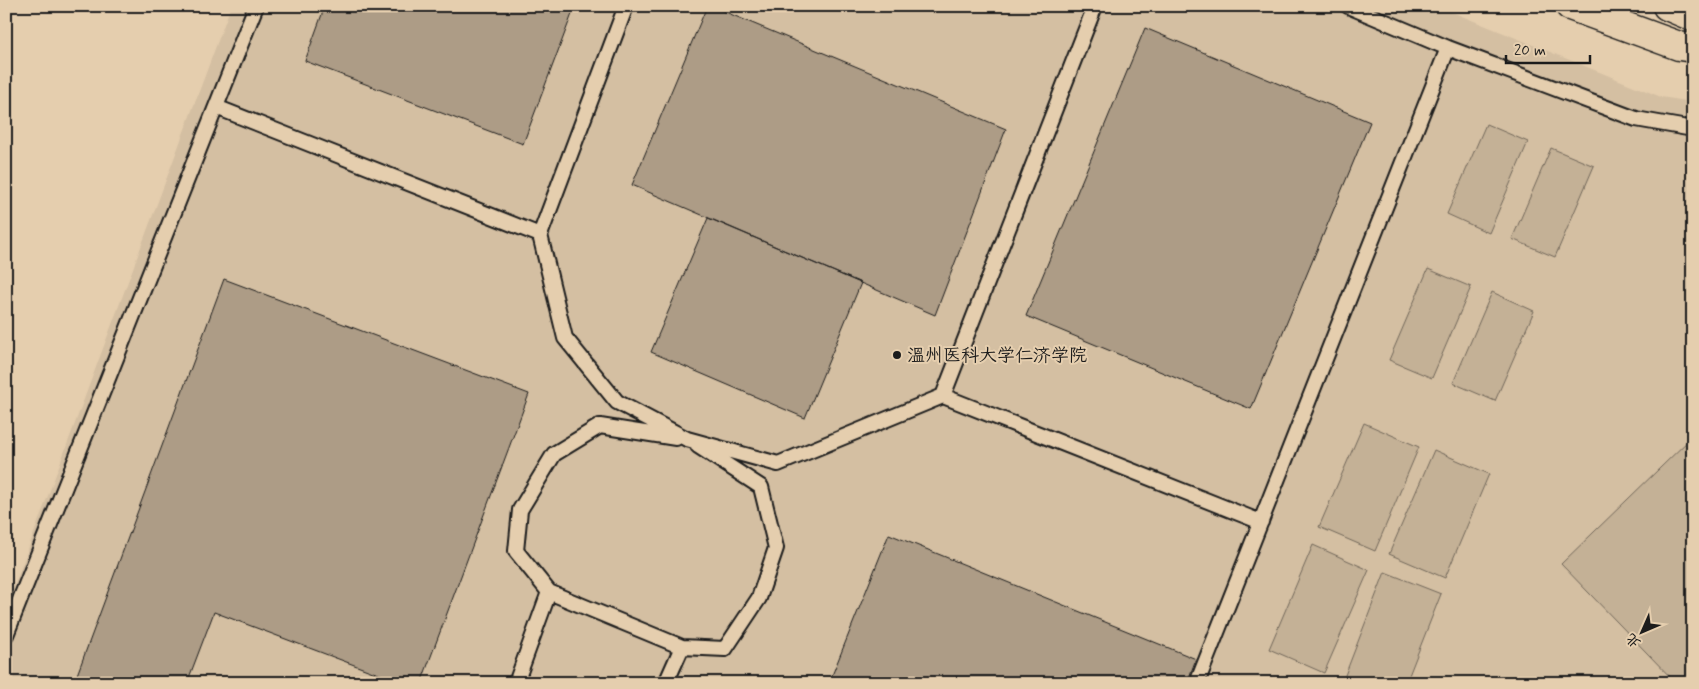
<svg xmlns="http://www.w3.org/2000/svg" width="1699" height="689" viewBox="0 0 1699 689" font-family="Mynerve,'LXGW WenKai TC',sans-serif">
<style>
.built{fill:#d4bfa2}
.green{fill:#c4b196;stroke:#706659}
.building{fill:#ad9c86;stroke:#1c1c1c}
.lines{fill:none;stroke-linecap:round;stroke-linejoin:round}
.lane-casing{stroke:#1c1c1c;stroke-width:18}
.secondary-casing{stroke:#1c1c1c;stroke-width:31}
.lane{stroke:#e5ceae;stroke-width:14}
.secondary{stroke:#e5ceae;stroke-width:28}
.poi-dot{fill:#1c1c1c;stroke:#e5ceae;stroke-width:2}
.labels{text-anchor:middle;stroke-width:4;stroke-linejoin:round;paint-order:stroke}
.poi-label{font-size:18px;fill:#1c1c1c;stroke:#e5ceae;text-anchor:start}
</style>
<rect width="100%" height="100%" fill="#e5ceae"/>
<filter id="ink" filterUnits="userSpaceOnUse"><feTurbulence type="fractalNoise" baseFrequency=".02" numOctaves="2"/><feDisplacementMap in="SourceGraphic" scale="10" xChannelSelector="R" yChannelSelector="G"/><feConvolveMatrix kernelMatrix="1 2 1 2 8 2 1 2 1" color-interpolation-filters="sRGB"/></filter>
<g filter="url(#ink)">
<path class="built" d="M231,6H1437L1661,97L1693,102V683H6V608Z"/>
<path class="green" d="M1486,124L1528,142L1489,233L1447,214Z
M1551,148L1594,166L1555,257L1512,239Z
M1428,269L1471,287L1432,378L1389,360Z
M1492,292L1534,311L1495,401L1453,383Z
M1364,423L1419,447L1375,551L1319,527Z
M1693,436V683H1676L1561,564Z
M1434,450L1489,474L1445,578L1389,554Z
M1313,545L1369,570L1324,673L1269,649Z
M1385,572L1441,594L1406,683H1342Z"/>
<path class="building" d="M325,6H575L523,144L305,61Z
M707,6H711L1006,129L935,315L632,185Z
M1145,28L1370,122L1251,409L1026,316Z
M708,218L861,283L805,418L651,352Z
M224,279L529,394L421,683H402L214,612L187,683H74Z
M889,534L1196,659L1187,683H829Z"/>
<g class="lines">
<defs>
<path id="lane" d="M626,6L540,235L565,338L617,402L687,439L778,464L943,396L1095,6
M1348,6L1448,48L1636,119L1693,129
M216,107L540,235
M943,396L1261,522
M549,592L682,647
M6,635L256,6
M516,683L549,592L516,551L520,510L554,454L600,426L676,438
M666,683L682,647L725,649L759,598L776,548L761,487L698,446
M1197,683L1448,48"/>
<path id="secondary" d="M1570,6L1679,46L1693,48
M1667,6L1693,17"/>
</defs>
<use href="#lane" class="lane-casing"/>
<use href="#secondary" class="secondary-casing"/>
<use href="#lane" class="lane"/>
<use href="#secondary" class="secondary"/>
</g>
</g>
<circle class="poi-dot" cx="897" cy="355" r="5"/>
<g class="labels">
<g class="poi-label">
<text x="907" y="361">温州医科大学仁济学院</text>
</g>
</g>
<rect width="1699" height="689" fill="none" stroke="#e5ceae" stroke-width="25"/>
<rect x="12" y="12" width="1674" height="664" fill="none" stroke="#1c1c1c" stroke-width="2" filter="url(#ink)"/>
<g transform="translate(1642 632) rotate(225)" stroke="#e5ceae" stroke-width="4" paint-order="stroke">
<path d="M0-4L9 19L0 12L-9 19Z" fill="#1c1c1c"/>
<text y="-8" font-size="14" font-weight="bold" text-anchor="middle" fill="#1c1c1c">北</text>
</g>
<path d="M1506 55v8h84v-8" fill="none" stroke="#1c1c1c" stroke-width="2.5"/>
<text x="1514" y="55" font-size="15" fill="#1c1c1c" stroke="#e5ceae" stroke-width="4" paint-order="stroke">20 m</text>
</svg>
